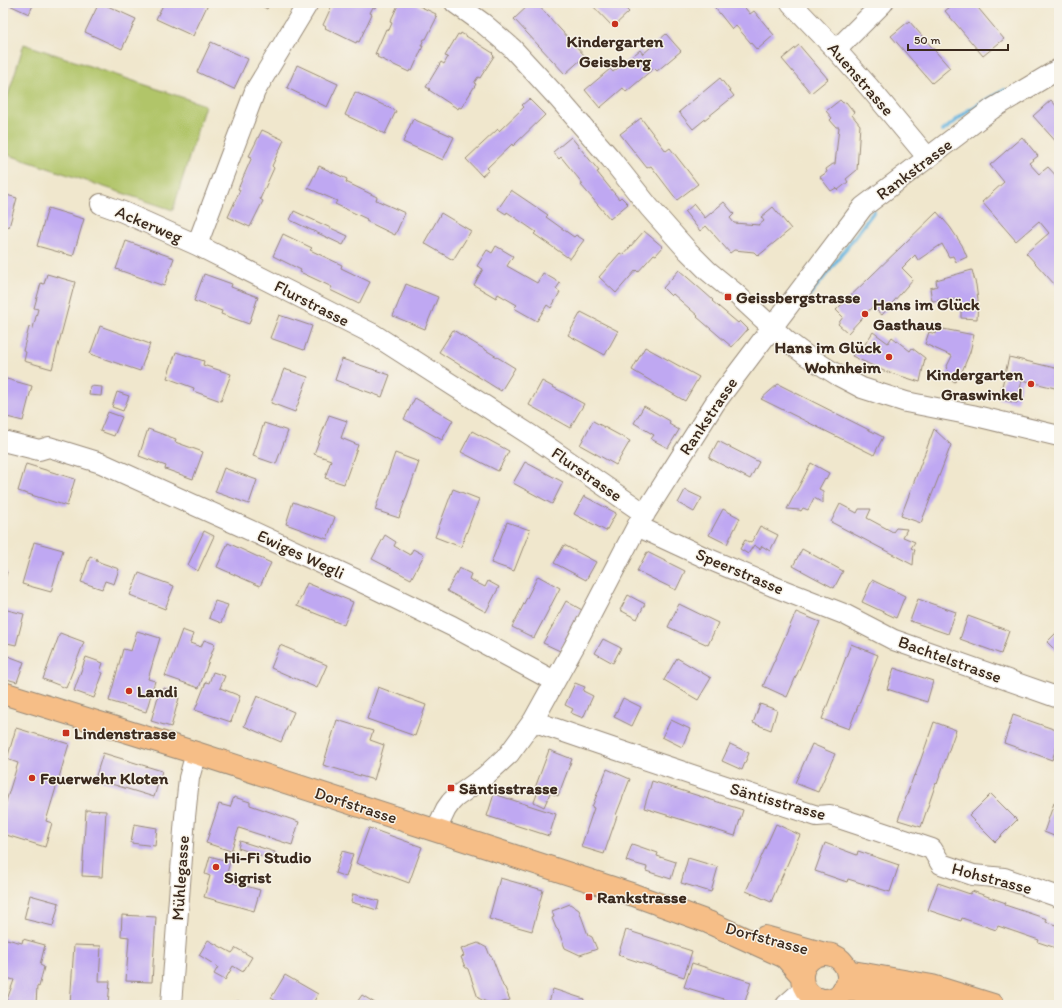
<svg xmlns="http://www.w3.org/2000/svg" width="1062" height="1008" viewBox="0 0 1062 1008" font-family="Itim,sans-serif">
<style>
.grass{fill:#b1c569;stroke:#767844}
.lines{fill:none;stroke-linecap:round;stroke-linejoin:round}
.stream{stroke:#65b4df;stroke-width:4}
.building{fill:#bfa8f2}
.minor-casing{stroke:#968876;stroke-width:22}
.major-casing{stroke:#968876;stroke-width:24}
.minor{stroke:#fff;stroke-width:20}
.major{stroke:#f6be87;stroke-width:22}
.poi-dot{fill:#c8321e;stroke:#f7f3e8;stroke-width:1.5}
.labels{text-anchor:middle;stroke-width:3;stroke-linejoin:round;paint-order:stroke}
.poi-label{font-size:17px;font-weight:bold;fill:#3b2a1e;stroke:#f7f3e8;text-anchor:start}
.street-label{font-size:17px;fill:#3b2a1e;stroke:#f7f3e8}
</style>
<rect width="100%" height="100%" fill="#f7f3e8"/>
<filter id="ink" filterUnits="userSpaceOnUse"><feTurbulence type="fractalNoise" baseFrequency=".025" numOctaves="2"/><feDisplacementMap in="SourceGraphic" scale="8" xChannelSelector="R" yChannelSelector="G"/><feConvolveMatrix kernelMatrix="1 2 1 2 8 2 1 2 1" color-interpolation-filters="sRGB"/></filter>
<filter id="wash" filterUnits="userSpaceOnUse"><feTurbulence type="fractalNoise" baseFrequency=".012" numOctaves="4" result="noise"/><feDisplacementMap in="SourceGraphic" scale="16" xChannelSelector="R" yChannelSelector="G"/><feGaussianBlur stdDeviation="0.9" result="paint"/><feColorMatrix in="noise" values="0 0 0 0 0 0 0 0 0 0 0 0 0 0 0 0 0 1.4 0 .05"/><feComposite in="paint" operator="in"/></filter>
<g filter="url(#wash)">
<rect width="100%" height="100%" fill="#f0e7cd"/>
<path class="grass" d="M24,44L205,105L173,210L3,153V111Z"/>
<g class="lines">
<path class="stream" d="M943,131L969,110L1005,90
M797,310L829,271L874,211"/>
</g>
<g id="blocks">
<path class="building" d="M5,3H34L29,14Z
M99,3H101L136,19L122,49L85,32Z
M164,3H200L207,6L193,36L156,19Z
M257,3H270L267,9Z
M333,3H377L375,8L373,7L370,13L372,14L359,42L357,41L356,43L325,28L326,27L323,25Z
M399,3H413L436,14L435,16L437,17L426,39H424L421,46H423L412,71L410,70L409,72L377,57L378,55L375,54L386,29L389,30L392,23L390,22Z
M531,3H536L585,56L565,74L514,19Z
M590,3H620L629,12L613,27Z
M713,3H741L750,14L754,11L774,35L757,50L736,26L732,29L712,4Z
M955,3H974L1004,39L983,56L945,11Z
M909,21L950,68L932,83L891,36Z
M461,33L493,53L492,54L494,56L480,78L478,77L474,83L476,84L461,108L459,107L458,109L429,90L430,89L426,87L441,62L444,64L448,57L445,56L458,34L460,35Z
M666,34L681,51L657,71L654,68L626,92L623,88L600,108L585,90L610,69L613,72L640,50L643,54Z
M211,42L248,59L234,89L197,72Z
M799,45L828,79L811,93L782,59Z
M297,65L338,84L327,107L287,88Z
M720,78L734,96L693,129L679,112Z
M355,92L396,111L385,134L345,115Z
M529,99L545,115L513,146L512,144L487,168L489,170L482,176L466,159L498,129L499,131L524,107L522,105Z
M840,100L843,103L846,102L854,112L852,115L860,125L857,170L846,179L848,182L838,190L836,188L831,191L820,177L827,172L826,169L833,164H835L839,127H836L830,120L832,118L826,111Z
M1051,100L1059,109V145L1033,116Z
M641,118L666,151L670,148L698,184L677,200L651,166L647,168L620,134Z
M413,119L454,137L443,160L403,142Z
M262,130L284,140L272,166L274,168L260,199L263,201L250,227L228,217L240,190L238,189L252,157L249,156Z
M571,137L599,171L597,172L619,199L621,197L628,204L610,219L581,185L583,184L561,157L559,159L553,152Z
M1022,137L1038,156L1029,163L1039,174L1048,167L1059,179V284L1056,286L1026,253L1049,233L1039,221L1016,241L982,202L1004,182L990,165Z
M319,166L347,179L346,182L377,197L376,200L405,213L395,235L366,221L367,219L335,204L337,201L308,188Z
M511,190L548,215L546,217L574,237L576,235L584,240L570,259L534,234L536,232L507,212L506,214L498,209Z
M3,194L17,198L9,227L3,225Z
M724,202L734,214L730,218L734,223L759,225L764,221L761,217L773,207L791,229L758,256L754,252L734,250L730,253L706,226L700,231L685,212L694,204L705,218Z
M48,208L84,219L73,256L37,246Z
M294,211L348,236L343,245L290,220Z
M937,212L950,227L962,245L967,257L956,262L953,256L949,257L942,244L918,260L915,255L902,268L913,279L882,315L872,307L848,333L838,324L843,317L836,310Z
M441,213L471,231L453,260L424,243Z
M644,231L663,247L656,255L654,254L638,272L636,270L616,293L599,277L620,253L623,255Z
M283,234L312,248L310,250L342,265L341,268L370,282L359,304L330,290L332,287L300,272L301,270L273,256Z
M126,241L174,258L164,286L116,269Z
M496,246L513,256L507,266L537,283L543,273L560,283L556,289L560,292L551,308L547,305L537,321L514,308L517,305L498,294L496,298L474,285L483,269L477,266L487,250L492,253Z
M679,270L713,300L712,301L738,323L740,321L748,329L732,347L697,317L698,316L673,294L671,296L663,288Z
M972,270L976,285L978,300L977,319L961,318V299L932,301L930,288L937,286L936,280Z
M47,274L75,282L52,369L24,361L26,352L23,351L29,327L33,328L38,309L34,308L41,283L44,284Z
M204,274L232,284L231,287L258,297L249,324L221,314L222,311L194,301Z
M406,284L438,297L425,329L393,316Z
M581,312L618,331L605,355L568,335Z
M279,315L312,326L304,350L270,338Z
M100,326L150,344L140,371L90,354Z
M938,328L974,335L970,352L963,369L955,382L945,376L948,370L946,368L952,356L925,344L929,332L936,334Z
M453,330L515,368L501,391L439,352Z
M873,332L888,343L892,337L910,351L912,348L925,358L920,382L884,371L852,356L858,349L864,351L868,346L865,344Z
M645,347L699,377L685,401L632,370Z
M176,352L204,361L203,365L231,374L221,401L193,391L194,388L167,378Z
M1009,357L1059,369V389L1022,380L1017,403L999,399Z
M342,359L390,375L382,397L335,380Z
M284,369L308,377L295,412L271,403Z
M3,378L32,386L23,421L3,416Z
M542,381L584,404L570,428L529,405Z
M778,384L883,437L874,455L761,399Z
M90,386L102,387L101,396L89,395Z
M117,392L129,396L123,411L112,407Z
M415,398L453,420L442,440L404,419Z
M644,406L670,421L669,424L679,430L668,448L651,439L654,435L634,423Z
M108,412L122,417L114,436L100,431Z
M329,415L347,421L341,438L358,445L344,484L325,478L331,460L314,454Z
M593,421L630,441L616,465L580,445Z
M264,423L288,431L276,464L253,456Z
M148,429L176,439L175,442L203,452L193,479L165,469L166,466L139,456Z
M934,429L951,445L921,523L901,516Z
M472,431L509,451L498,471L461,452Z
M718,441L759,462L750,479L709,458Z
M395,453L419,462L399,518L375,510Z
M525,462L563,482L552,504L513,483Z
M811,463L829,473L826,479L825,478L819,489L823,491V503L814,498L808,510L803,508L801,511L799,510L787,509Z
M26,464L75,479L67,506L18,491Z
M224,468L257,480L249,504L215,492Z
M453,489L479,499L461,547L435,537Z
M685,490L702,498L694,512L678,503Z
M584,496L616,513L606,531L574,514Z
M293,502L335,517L327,539L286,524Z
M840,504L857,513L859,509H871L867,518L893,532L896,528L907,529L903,537L915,542L911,548L915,550L914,553L913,565L831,522Z
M723,509L740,518L727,544L709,535Z
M507,522L530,530L514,571L491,563Z
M760,526L778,535L770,551L762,546L760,549L754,545L748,554L740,549L745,540L751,543Z
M204,531L214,536L198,571L188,565Z
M385,535L396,542L394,546L410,555L413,549L424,555L411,579L372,559Z
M34,542L63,550L51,592L22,584Z
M228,543L271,563L260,586L217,567Z
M564,545L596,562L586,580L554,563Z
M802,549L843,571L834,588L793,566Z
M647,552L685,571L676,590L637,571Z
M90,556L97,559L96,561L119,569L114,584L105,581L102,589L81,582Z
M459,568L471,574L469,579L485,587L488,581L499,587L486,612L447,591Z
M3,571L7,572L3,585Z
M139,573L174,586L165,609L130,595Z
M538,576L560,588L534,638L512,627Z
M872,580L905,596L896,618L862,602Z
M307,583L353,602L344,625L297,606Z
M628,595L645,604L637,619L620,610Z
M918,599L956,612L948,634L910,621Z
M215,601L228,605L221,623L209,618Z
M566,601L582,610L560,651L543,643Z
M679,604L718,623L708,645L668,627Z
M3,609L24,614L16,645L3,642Z
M796,612L820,622L787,697L763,686Z
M968,616L1009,631L1001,654L960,639Z
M182,630L193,634L190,643L201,647L204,640L215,644L199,688L165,676Z
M1059,630V654L1047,642Z
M137,631L160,638L148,679L155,681L146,712L109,701L123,649L131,651Z
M60,633L84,642L66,688L43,679Z
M603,639L621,648L613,663L595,653Z
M851,644L878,655L849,729L822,719Z
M280,645L327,665L317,688L271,668Z
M8,656L24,662L17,682L3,678V671Z
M86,657L103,663L100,672L103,673L94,698L74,691Z
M677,658L711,678L698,700L664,680Z
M894,668L933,681L927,702L887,689Z
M213,672L225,676L220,688L240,696L231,722L195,710L206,682L209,683Z
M575,683L585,687L583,691L593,696L583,718L571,713L573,709L565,705Z
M378,687L426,705L415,736L367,719Z
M164,688L170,690L168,695L179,698L171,727L151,721L159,693L162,694Z
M257,696L294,712L281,742L244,726Z
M623,698L641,707L632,726L614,717Z
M760,704L777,710L771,730L753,723Z
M1013,715L1059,731V740L1052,760L1004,743Z
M337,720L373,731L370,740L384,745L374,780L323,765Z
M671,720L690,729L682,747L662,737Z
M934,722L956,730L937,784L936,783L921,827L898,820L914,775L915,776Z
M16,728L69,744L46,821L52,823L45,847L3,834V808H4L18,763L7,759Z
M730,744L749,753L742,770L722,761Z
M812,744L835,754L818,792L795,783Z
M549,750L572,759L558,796L550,793L544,807L534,802L539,789L535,788Z
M103,753L162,771L154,797L95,779Z
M607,769L630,779L616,815L617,816L604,854L581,847L594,808L592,807Z
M652,781L743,810L735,836L644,808Z
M494,794L556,814L549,836L487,816Z
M991,794L1017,820L995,842L969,816Z
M234,797L250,802V805L299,822L292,845L239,828L231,851L206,843L219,804L230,807Z
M1054,803L1059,805V838L1044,832Z
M86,810L106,811L102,877L82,876Z
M134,824L157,828L155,846L131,843Z
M776,824L800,835L771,902L746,891Z
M369,828L422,847L409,883L356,863Z
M240,841L275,852L272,859L238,848Z
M825,843L857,855L858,851L899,865L890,892L848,879L847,882L815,871Z
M632,844L658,853L657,856L676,862L671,879L646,871L647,867L626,861Z
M342,851L353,854L346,877L335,873Z
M210,856L230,862L225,880L260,890L254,911L204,897L210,876L205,874Z
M688,858L718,867L711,892L681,883Z
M500,878L543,890L532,931L489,919Z
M938,883L970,894L972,891L1006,903L1005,905L1047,919L1046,922L1059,926V949L1038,942L1039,940L998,926L996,930L962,918L961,921L928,910Z
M353,894L379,901L377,910L351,902Z
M30,895L59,903L53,926L24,919Z
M570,904L579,910L588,935L592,937L597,949L580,955L565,948L558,930L556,928L552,918L554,917L552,911Z
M122,915L156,917L152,982L126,981L129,937L121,936Z
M626,930L692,951L684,977L618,955Z
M3,938L22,943L23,939L45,945L40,965L44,967L39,987L37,986L36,1005H5L14,980L3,977Z
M208,940L232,953L236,948L252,957L243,972L233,966L225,980L214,974L218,967L199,955Z
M478,943L487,948L490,956L492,957L503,986L505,988L510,1000L493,1005L478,998L468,969L465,967L461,957L464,956L461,949Z
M74,945L101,946L99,981H110L108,1005H70Z
M692,963L751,982L744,1005L684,987Z
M285,975L318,994L312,1005H283L271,998Z
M553,989L584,999L582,1005H548Z
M362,995L378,1005H355Z
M239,1001L240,1005H225L224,1004Z"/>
</g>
</g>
<g filter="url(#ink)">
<use href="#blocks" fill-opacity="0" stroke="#968876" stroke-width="1"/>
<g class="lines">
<defs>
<path id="minor" d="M455,3L484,24L512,48L559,99L611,159L649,207L688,251L708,271L735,293L787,341L807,356L839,376L862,388L906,402L972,415L1059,436
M791,3L836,50L869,87L928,158
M836,50L883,3
M101,204L123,212L197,245L373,334L532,436L645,514
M197,245L255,91L308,3
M3,441L39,450L49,447L101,463L243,527L370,586L452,626L554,681
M637,526L704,557L775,587L844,614L894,640L1059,698
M533,721C627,754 722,785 817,816L830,815L932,849L941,864L973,875L1004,878L1059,897
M436,830L446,809L451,802L456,797L484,777L509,754L533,721L575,645L637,526L715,403L863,207L992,109L1059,69
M171,1005L185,817L189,778L196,753
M786,1005L805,988
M811,1005L819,998"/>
<path id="major" d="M3,693L196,753L502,852L634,895L708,922L785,957L802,976
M765,937L825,954
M802 977a23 23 0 1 1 46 0a23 23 0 1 1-46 0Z
M847,971L932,986L993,1005
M843,990L877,991L908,997L936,1005"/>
</defs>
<use href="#minor" class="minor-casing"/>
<use href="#major" class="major-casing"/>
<use href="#minor" class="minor"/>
<use href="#major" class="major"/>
</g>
</g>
<g class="poi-dot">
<circle cx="615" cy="24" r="4"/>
<rect x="724" y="293" width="8" height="8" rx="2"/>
<circle cx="865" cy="314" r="4"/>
<circle cx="889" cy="357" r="4"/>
<circle cx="1031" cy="384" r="4"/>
<circle cx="129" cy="691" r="4"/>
<rect x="62" y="729" width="8" height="8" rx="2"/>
<circle cx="32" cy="778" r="4"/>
<rect x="447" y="784" width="8" height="8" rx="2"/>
<circle cx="216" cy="867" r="4"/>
<rect x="585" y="893" width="8" height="8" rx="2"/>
</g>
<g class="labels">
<g class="poi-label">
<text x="615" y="47" text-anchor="middle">Kindergarten<tspan x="615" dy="20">Geissberg</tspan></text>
<text x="736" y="303">Geissbergstrasse</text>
<text x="873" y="310">Hans im Glück<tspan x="873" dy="20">Gasthaus</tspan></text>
<text x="881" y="353" text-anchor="end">Hans im Glück<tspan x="881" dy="20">Wohnheim</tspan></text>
<text x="1023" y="380" text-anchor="end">Kindergarten<tspan x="1023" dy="20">Graswinkel</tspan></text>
<text x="137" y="697">Landi</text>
<text x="74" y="739">Lindenstrasse</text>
<text x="40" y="784">Feuerwehr Kloten</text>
<text x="459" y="794">Säntisstrasse</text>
<text x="224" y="863">Hi-Fi Studio<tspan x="224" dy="20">Sigrist</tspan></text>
<text x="597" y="903">Rankstrasse</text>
</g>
<g class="street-label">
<text transform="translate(861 79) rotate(49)" y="6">Auenstrasse</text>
<text transform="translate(914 169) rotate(-37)" y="6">Rankstrasse</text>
<text transform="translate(149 224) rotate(23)" y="6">Ackerweg</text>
<text transform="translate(312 303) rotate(27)" y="6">Flurstrasse</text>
<text transform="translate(708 416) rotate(-56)" y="6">Rankstrasse</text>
<text transform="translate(587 474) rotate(35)" y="6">Flurstrasse</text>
<text transform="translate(301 554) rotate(25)" y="6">Ewiges Wegli</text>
<text transform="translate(740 571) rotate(23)" y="6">Speerstrasse</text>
<text transform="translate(950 659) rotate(20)" y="6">Bachtelstrasse</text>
<text transform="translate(778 801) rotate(16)" y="6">Säntisstrasse</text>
<text transform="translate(356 805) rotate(18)" y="6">Dorfstrasse</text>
<text transform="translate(180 878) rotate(-86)" y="6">Mühlegasse</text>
<text transform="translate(992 878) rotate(15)" y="6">Hohstrasse</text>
<text transform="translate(767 938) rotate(15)" y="6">Dorfstrasse</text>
</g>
</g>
<rect width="1062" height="1008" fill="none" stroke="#f7f3e8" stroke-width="16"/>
<path d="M908 44v6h100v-6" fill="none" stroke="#3b2a1e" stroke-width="2"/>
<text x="914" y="44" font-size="12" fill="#3b2a1e" stroke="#f7f3e8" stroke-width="3" paint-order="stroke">50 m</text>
</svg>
